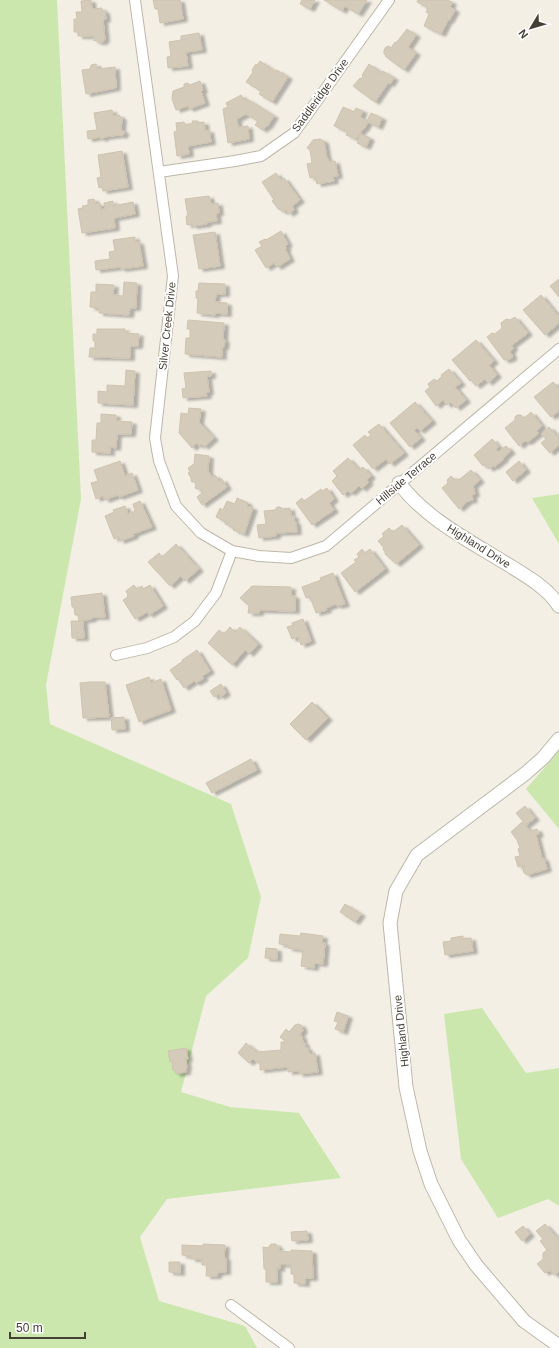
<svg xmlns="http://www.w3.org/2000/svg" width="559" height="1348" viewBox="0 0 559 1348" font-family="Helvetica,sans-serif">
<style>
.grass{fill:#cbe7ae}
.building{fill:#d4cbbb;stroke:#cfc3ae;filter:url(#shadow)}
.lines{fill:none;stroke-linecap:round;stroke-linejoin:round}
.minor-casing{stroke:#beb7a8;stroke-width:12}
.tertiary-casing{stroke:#beb7a8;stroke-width:15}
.minor{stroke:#fff;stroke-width:10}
.tertiary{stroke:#fff;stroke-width:13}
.labels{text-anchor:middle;stroke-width:4;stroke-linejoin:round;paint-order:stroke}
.street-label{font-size:11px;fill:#453f35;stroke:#fff}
</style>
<defs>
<filter id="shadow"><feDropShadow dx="4.5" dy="2.5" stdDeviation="1" flood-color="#0004"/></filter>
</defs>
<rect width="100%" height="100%" fill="#f3efe5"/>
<path class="grass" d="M0,0H57L81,499L46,685L50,724L231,804L261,897L248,958L206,996L181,1092L230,1107L299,1113L341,1178L167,1199L140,1237L159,1301L245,1326L257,1348H0Z
M559,494V544L532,498Z
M559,751V829L526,789Z
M482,1008L526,1073L559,1068V1206L548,1199L498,1218L461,1159L444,1014Z"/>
<path class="building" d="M91,0L92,9L102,8V11H105L106,19L103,20L105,40H103V42H97V40L94,41V36H78V32H74V19H77L76,12H82L81,1Z
M153,0H180L183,19L160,23L158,9H155Z
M302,0H315L310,9L300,4Z
M324,0H367L358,14L345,6L342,11Z
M418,0H447L452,2L450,7L455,10L449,21L448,20L441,34L424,26L429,14L426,12L428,8L417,2Z
M407,29L416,35L408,47L416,53L404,70L385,56L386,55L384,54V50L386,47L389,46L391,48L395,42L396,43Z
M199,33L202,50L186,52L188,66L168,68L167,57L171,56L169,42L181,40V36Z
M260,61L276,72L277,70L288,77L272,102L259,94L261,91L246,82L253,72L252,70L255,65L258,64Z
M96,64L98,69L115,67L116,88L86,94L82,70L90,69L91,65Z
M369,64L382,73L383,71L394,78L390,84L388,83L375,102L353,86L360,78L361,79L363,76L362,75Z
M200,81L203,90L201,91L205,103L189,109L188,106L176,110L172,99L173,91L184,87V84L188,83L190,85Z
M241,95L244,100L247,99L274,116L267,127L266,126L263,130L255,125L258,121L246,114L237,119L238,127L248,126L249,139L228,143L223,109L228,107L226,103Z
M343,107L354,112L356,108L363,111L360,117L367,121L371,113L382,118L378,127L368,122L364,129H363L356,139L346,135L348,132L334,126Z
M112,110L113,116L119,115L122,118L121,130L124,131V134L122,136L119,135L104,137V138L101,139L100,137L88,139L87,131L97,130L94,113Z
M192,121H198V123L204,122L205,131L209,130L211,142L188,146L189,154L177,156L174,132L177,131L176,123L184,122L185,125L193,123Z
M361,134L370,138L366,147L357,143Z
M320,139L324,141L327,159L328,158L329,162L335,161L338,176H333L334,181L317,184L315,177L310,178L307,164L312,163L310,150L307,148L313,140Z
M122,151L128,187L103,191L102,187L99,188L97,178L101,177L98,155Z
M276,173L281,180L284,178L300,200L292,206L294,210L289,214L286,210L283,212L280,209L279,210L272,201L274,200L262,182Z
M209,196L211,204L218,203L219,213H216L217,221L207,222V224L193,226L192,224L187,225L186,216H188L185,199Z
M94,199L95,204L100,203L101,210L105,209L104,203L113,201V206L133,202L135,214L114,218L115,228L82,233L78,209L83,208L82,206L88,205V200Z
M281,231L288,244L285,246L287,248L285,249L290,259L277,267L274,263L266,268L255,250L262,246L259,242L265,239L266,240Z
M215,232L220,266L199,269L193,235Z
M135,237V242H139L143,266L121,269V267L96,270L95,261L110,259L109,252L115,251L113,240Z
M559,279V297L550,286Z
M124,282L137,283L136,308H130L129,315L99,313V308L90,307L91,292H96V284L114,285L113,295L123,296Z
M199,283L225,284V294H216L215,302L227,303V314L215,313V315L197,313L198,298H196V291H198Z
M541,295L559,317V323L545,335L523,310Z
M515,317L528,333L512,345L513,348L510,352L512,354V358L507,360H504L487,337L492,333L495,334L502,328L501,323L506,319L510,320Z
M188,320L224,323L223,340H225L224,347H222V357L185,354L186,338H190V329H187Z
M97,329H125V333L139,334L138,346H130V358L89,357L90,348H95V341H93V334H97Z
M476,340L494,361L489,365L497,375L488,383L485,379L476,386L471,380L470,381L452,360Z
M449,369L461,383L455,387L466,400L456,408L451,402L447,405L443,400L436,406L425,391L430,387L428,384L434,379L437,381L442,376L441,375Z
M126,370L135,371L133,405L98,403V391L107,392V385L125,386Z
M211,371V376H207L209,392L206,393L207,396L183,398L182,389L186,388L184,373Z
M553,382L559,388V411L551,417L534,397Z
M415,402L432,421L420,431L417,428L414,430L421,438L410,447L390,423Z
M189,408L201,409L199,422L214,438L204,447L202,444L199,446L197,443L192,448L179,433L181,413L188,414Z
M531,412L542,426L537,431L539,433L528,442L525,441L519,446L505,428L515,420V417L517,415H521L523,419Z
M101,414L116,415V421L132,422L131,434H117L116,448L110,447V453L92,452V440H96L97,423H101Z
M379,424L404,453L390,464L386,459L373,469L353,445L365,435L367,438L371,435L368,432Z
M549,427L559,438V445L550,453L541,443L546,439L541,434Z
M492,439L499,447L496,449L498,452L506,446L511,451L503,458L504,459L494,467L493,466L489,469L485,464L483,466L474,455Z
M195,454L209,456L208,471L212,477L215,475L219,481L222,479L227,487L202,505L197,497L202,493L200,489H197L195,488L196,485L195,482H192L191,480V478L188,473L190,472L188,468L194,464Z
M348,458L359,470L363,467L371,476L367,480L369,482L362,489L359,486L351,493L348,491L343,495L332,481L337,476L333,471Z
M120,461L125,476L132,473L138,490L119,497L118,495L105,500L103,496L96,499L91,483L98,481L94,470Z
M519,461L526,470L513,481L506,472Z
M471,470L480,480L473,486L475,494L472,495L473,500L468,501L459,509L442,488L448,483L447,480L451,476L455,480L460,479Z
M327,488L334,499L329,503L334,510L312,525L296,503L302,498L304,501L321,489L322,491Z
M237,498L248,503L247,506L253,508L244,534L233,530L234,528L225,524L226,522L216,517L220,508L223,510L227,501L235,504Z
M140,501L152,527L133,534L134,536L120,541L119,537L114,539L105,516L114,512L113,510L125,506L128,514L135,511L133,504Z
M277,507H280L283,509L290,508L291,516H294V522H296L297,532L276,533V536L259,538L257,525L266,524L264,511L275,510Z
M402,525L419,545L396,564L385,554V552L383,549L384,548L378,541L384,536L382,534L389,528L393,532Z
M176,544L199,569L185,581L181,576L170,586L148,562L159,553L162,557Z
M362,549L365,553L370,549L385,569L355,592L341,573L356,562L354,560L359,557L357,554Z
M333,573L345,604L337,606L336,604L326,608L327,610L316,613L310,597L306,598L302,587L321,580L320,578Z
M134,585L137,589L142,586L143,589L150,585L163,606L149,615L147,612L135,619L123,600L128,597L127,596L128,595L126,591Z
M252,586L291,587V596H295V611L259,610V613H248L249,606L240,598Z
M102,593L105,617H92V619L79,621L78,615H75L74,607H72L71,597Z
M303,619L311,641L301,645L298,637L292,639L287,627L293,625L292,623Z
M71,621H83L84,638H72Z
M230,627L235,632L240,627L258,644L249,654L245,650L232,665L208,643L219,630L224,634Z
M197,650L210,671L202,676L204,678L196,683L194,681L184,688L178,679L177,680L170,670L183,661L182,660Z
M149,677L151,683L161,679L171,710L139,722L126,685Z
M90,682H105L109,717L83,718L80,683Z
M221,684L226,693L220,697L219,694L214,697L210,691Z
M312,702L328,718L306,740L290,724Z
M124,717L125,729L112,730L111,718Z
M251,759L257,770L212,793L206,783Z
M525,806L535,818L526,825L516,813Z
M522,822L530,831L537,829L539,834L536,835L542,859L544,858L547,869L527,875L524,873L523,869L525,865L518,867L515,857L520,856L518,849L520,848L517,840L511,832Z
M345,904L361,914L355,922L340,912Z
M301,933L323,936L322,943H325L323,964L314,963V968L301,966L303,950L288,948V945L279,944L280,934L300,936Z
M463,936V939L471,938L473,951L445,955L443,942L451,941V938Z
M266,948L277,949V959L265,958Z
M337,1012L348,1016L343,1032L335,1029L338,1022L334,1021Z
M298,1024L301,1025L303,1030L299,1036H302L303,1043H305V1048H308L309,1054L315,1053L318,1072L299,1074L298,1071L288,1072V1067L260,1070V1061L256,1062L253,1059L249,1063L238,1053L246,1043L257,1052L281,1050V1042H286L280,1037L286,1029L289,1032L295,1025Z
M186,1048L188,1059H186L187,1068L186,1069V1072L176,1074L175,1070L173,1071L172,1061L170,1062L168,1051Z
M545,1224L559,1240V1272L554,1275L551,1271H547L545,1273L537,1264L543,1259V1253L547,1250L540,1241L543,1239L536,1231Z
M523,1226L530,1234L522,1241L515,1232Z
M307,1231L308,1240L292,1241L291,1232Z
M203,1244L225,1245L224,1258H226V1272H220L217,1274V1276H206L207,1265H202V1259H191V1256L182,1255V1245L203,1246Z
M271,1244H276L279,1248V1251L291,1252V1250L312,1251L313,1278H305V1284L294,1283V1274H291V1265L280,1264V1269L277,1268V1282H266V1269H264L263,1247L268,1248Z
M169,1262H180V1273L169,1272Z"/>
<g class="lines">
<defs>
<path id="minor" d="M135,0L173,276L155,438L159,461L176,506L201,533L232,551L259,556L291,558L326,546L559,349
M159,172L235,161L261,156L294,133L389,0
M116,655L147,648L174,637L195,621L216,593L232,551
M231,1305L289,1348"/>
<path id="tertiary" d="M399,483C426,519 470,541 507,564C525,575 548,588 559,606
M559,739L543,758L526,773L417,855L396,891L390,923L406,1087L420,1151L431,1184L459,1240L476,1265L524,1321L559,1346"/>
</defs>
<use href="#minor" class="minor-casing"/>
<use href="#tertiary" class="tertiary-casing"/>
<use href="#minor" class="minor"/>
<use href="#tertiary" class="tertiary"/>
</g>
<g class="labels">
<g class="street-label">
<text transform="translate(320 95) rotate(-54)" y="4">Saddleridge Drive</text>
<text transform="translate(167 326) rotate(-84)" y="4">Silver Creek Drive</text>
<text transform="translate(406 478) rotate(-40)" y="4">Hillside Terrace</text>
<text transform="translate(479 546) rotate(32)" y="4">Highland Drive</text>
<text transform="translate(401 1031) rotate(-96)" y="4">Highland Drive</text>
</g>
</g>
<g transform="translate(531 28) rotate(232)" stroke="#ffffff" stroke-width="3" paint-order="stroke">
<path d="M0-3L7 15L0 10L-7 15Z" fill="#453f35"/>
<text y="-6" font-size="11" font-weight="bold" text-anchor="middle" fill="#453f35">N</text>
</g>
<path d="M10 1332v6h75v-6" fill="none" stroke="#453f35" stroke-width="2"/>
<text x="16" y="1332" font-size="12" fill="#453f35" stroke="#ffffff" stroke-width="3" paint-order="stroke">50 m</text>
</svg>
